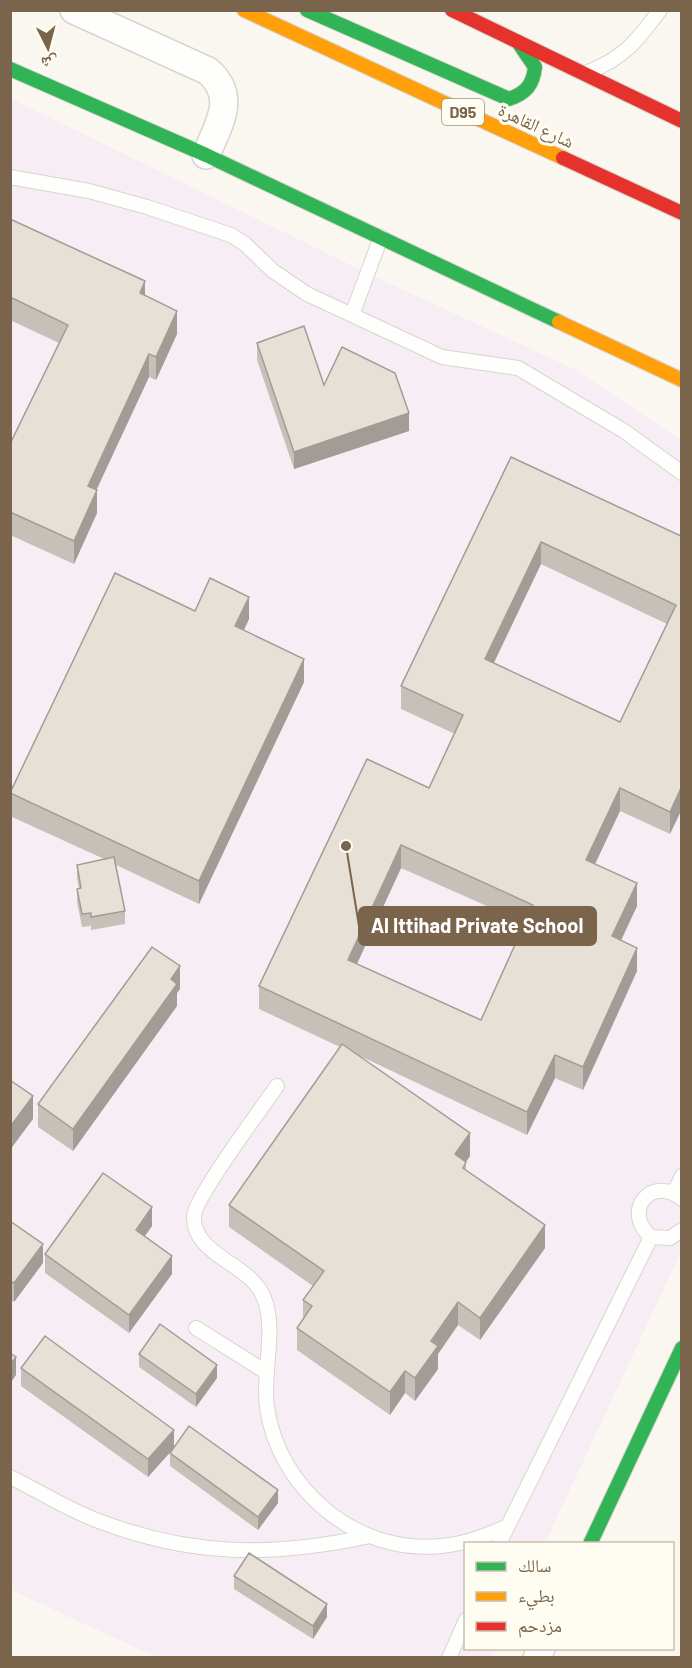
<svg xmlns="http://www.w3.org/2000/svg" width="692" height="1668" viewBox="0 0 692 1668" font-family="Barlow,'Noto Naskh Arabic',sans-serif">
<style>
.education{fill:#f7eef5}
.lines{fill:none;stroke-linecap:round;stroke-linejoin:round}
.lane-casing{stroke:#d9d4cd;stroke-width:16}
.street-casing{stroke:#d9d4cd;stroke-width:30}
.fast-casing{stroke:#d8d3ca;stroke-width:16}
.slow-casing{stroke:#d8d3ca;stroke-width:16}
.jam-casing{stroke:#d8d3ca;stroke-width:16}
.lane{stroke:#fefefd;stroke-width:14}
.street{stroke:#fefefd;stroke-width:27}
.fast{stroke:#30b455;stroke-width:14}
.slow{stroke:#ff9f0a;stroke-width:14}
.jam{stroke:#e5322d;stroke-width:14}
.wall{fill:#c6c1b8;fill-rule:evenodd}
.shaded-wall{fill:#a19d96}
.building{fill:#e6e0d6;stroke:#a19d96;stroke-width:1.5;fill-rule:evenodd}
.labels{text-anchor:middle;stroke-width:6;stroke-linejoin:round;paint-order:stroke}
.shield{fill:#fffcf2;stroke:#a2927e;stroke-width:1.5}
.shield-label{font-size:16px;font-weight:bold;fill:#7a644c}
.street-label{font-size:18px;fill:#7a644c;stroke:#fffcf2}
.leader{fill:none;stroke:#7a644c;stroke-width:2}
.callout-dot{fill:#7a644c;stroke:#fffcf2;stroke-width:2}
.callout{fill:#7a644c;stroke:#7a644c;stroke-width:2}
.callout-label{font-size:20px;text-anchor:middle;font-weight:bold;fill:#fff}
</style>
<rect width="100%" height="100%" fill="#f9f7ef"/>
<path class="education" d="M10,98L369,274L574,369L681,440V1252L545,1543L466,1544V1648L495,1649L491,1657H156L11,1590Z"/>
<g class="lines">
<defs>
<path id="lane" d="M588,72C624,58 637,41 660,10
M10,177L89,191L147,207L231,235L245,244L273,271L307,294L442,357L518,368L624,431L682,473
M352,315L381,237
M277,1086C262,1108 195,1197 194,1216C192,1256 251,1263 264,1298C277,1331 262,1372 267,1407C278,1489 357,1555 441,1546C465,1544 485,1536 506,1527
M674,1193L682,1176
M682,1199C652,1174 621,1211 651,1237L670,1238L682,1230
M196,1328L266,1372
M10,1477C39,1491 67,1509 96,1520C191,1557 273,1557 370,1536
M499,1544L651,1237
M449,1658L466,1620"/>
<path id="street" d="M74,10L208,71C238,97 218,125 206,155
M537,1658L541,1648"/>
<path id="fast" d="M307,10L509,99C526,93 533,85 535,67L518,42
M10,69L206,155L559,322
M590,1544L682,1348"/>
<path id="slow" d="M244,10L563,158
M559,322L682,380"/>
<path id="jam" d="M452,10L682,121
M563,158L682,213"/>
</defs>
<use href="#lane" class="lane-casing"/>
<use href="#street" class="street-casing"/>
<use href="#fast" class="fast-casing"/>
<use href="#slow" class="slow-casing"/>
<use href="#jam" class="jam-casing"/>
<use href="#lane" class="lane"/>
<use href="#street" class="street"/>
<use href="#fast" class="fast"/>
<use href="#slow" class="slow"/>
<use href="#jam" class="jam"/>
</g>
<path class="wall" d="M10,219L145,296L177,334L156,380L149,377L96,490L97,513L74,564L10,535V444L59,343L10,320Z
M257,343L324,385L409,431L294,469L257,360Z
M511,457L681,536L670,834L620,811L595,864L637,906L621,941L637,971L583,1090L555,1078L527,1135L360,1056L470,1156L466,1162V1170L545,1248L480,1340L458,1325L438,1354V1369L415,1401L405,1393L390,1415L297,1350V1328L303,1319V1300L313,1286L229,1227V1205L340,1047L259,1009V986L429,788L455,734L401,709V686ZM541,564L667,624L620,722L494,663ZM401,868L525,923L481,1020L357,964Z
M195,611L249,619L244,630L304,682L199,904L116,865L125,911V924L91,930V926L82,927L77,902V889H79L77,878V865L104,859L10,816V793Z
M180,989L177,993V1006L73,1151L38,1127V1104Z
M10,1221L43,1263L14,1302L10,1299Z
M152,1226L145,1236L172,1274L129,1333L45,1273V1254Z
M139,1354L217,1378L196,1407L139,1367Z
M21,1368L174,1447L278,1503L258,1530L170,1466V1453L172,1450L148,1477L21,1386Z
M234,1576L327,1617L313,1639L234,1589Z"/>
<path class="shaded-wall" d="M145,281V304L140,293Z
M177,311V334L156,380V357Z
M149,354V377L88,508V486Z
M409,413V431L294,469V452Z
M97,490V513L74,564V541Z
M541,542V564L485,681V659Z
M249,597V619L235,649V626Z
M304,659V682L199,904V881Z
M620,788V811L586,883V860Z
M681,788V811L670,834V812Z
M401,845V868L348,983V960Z
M637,883V906L612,959V936Z
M637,948V971L583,1090V1067Z
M180,966V989L177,993V1006L73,1151V1129Z
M555,1055V1078L527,1135V1112Z
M33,1096V1119L10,1150V1127Z
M470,1133V1156L455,1177V1154Z
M152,1207V1226L136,1248V1230Z
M545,1225V1248L480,1340V1318Z
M43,1244V1263L14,1302V1283Z
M172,1256V1274L129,1333V1315Z
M458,1302V1325L438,1354V1369L415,1401V1378L431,1341Z
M16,1357V1375L10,1384V1365Z
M217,1365V1378L196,1407V1394Z
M405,1371V1393L390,1415V1392Z
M174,1430V1448L148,1477V1459Z
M278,1490V1503L258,1530V1517Z
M327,1604V1617L313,1639V1626Z"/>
<path class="building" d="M10,219L145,281L140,293L177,311L156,357L149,354L88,486L97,490L74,541L10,512V444L68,325L10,297Z
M304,326L324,385L342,347L395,373L409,413L294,452L257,343Z
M511,457L681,536V788L670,812L620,788L586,860L637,883L612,936L637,948L583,1067L555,1055L527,1112L259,986L367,759L429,788L463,715L401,686ZM541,542L676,605L620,722L485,659ZM401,845L533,905L481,1020L348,960Z
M115,573L195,611L210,578L249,597L235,626L304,659L199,881L10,793Z
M114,857L125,911L91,917V913L82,914L77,889L81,888L77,865Z
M152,947L180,966L171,979L177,984L73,1129L38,1104Z
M342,1044L470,1133L455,1154L466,1162L463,1168L545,1225L480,1318L458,1302L431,1341L438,1346L415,1378L405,1371L390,1392L297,1328L312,1306L303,1300L324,1271L229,1205Z
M10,1080L33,1096L10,1127Z
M103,1173L152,1207L136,1230L172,1256L129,1315L45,1254Z
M10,1221L43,1244L14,1283L10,1281Z
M160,1324L217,1365L196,1394L139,1354Z
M45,1336L174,1430L148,1459L21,1368Z
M10,1353L16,1357L10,1365Z
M189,1426L278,1490L258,1517L170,1453Z
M249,1553L327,1604L313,1626L234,1576Z"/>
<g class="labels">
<rect class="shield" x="442" y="99" width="42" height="26" rx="4.5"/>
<g class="shield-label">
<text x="463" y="118">D95</text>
</g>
<g class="street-label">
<text transform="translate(536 126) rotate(25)" y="6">شارع القاهرة</text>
</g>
</g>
<path class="leader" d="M346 846L359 926"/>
<circle class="callout-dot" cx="346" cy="846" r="6"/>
<rect class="callout" x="359" y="907" width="237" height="38" rx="6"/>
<g class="callout-label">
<text x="477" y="933">Al Ittihad Private School</text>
</g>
<rect width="692" height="1668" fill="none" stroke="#7a644c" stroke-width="24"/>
<rect x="464" y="1542" width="210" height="108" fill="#fffcf2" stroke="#cabfb0" stroke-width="1.5"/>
<rect x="476" y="1562" width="30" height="9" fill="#30b455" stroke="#cabfb0" stroke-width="1.5"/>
<text x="518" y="1572" font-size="18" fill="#7a644c">سالك</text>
<rect x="476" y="1592" width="30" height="9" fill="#ff9f0a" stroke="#cabfb0" stroke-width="1.5"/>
<text x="518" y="1602" font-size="18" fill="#7a644c">بطيء</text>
<rect x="476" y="1622" width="30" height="9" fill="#e5322d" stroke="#cabfb0" stroke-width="1.5"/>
<text x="518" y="1632" font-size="18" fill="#7a644c">مزدحم</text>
<g transform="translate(48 48) rotate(174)" stroke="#fffcf2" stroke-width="4.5" paint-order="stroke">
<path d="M0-4.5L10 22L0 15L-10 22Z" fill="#7a644c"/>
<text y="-9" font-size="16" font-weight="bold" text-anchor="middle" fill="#7a644c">ش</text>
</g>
</svg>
